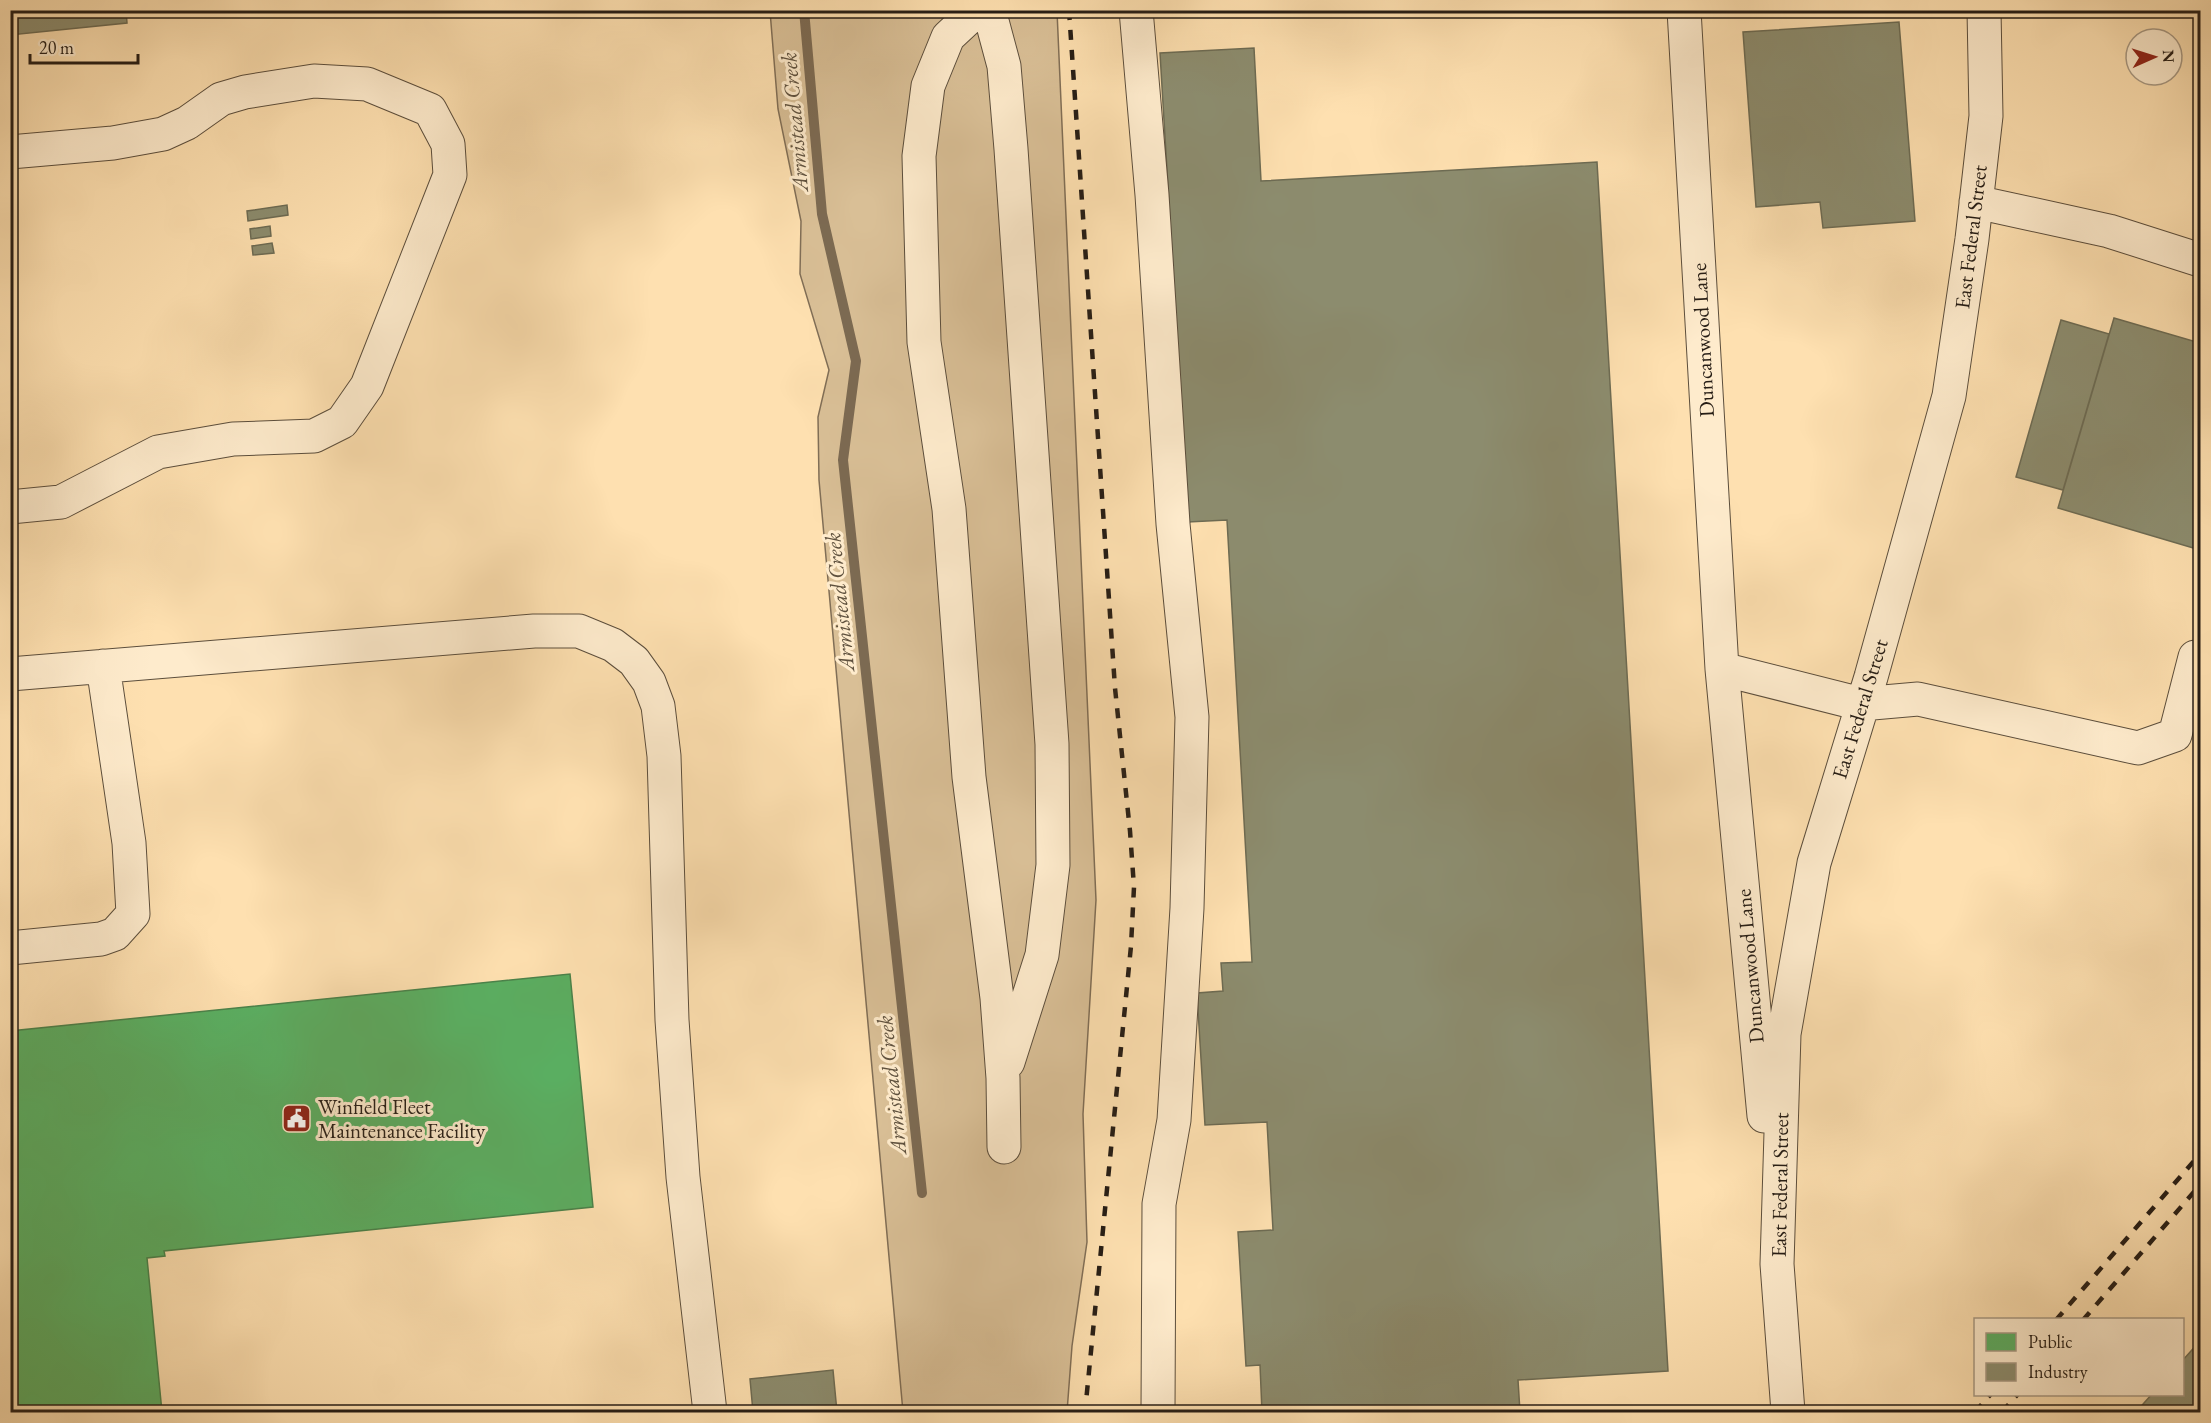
<svg xmlns="http://www.w3.org/2000/svg" width="2211" height="1423" viewBox="0 0 2211 1423" font-family="'EB Garamond',serif">
<style>
.green{fill:#d9bf96;stroke:#806e56;stroke-width:1.5}
.public{fill:#5aae61;stroke:#4a824a;stroke-width:1.5}
.industry{fill:#8c8c6e;stroke:#6d6b53;stroke-width:1.5}
.lines{fill:none;stroke-linecap:round;stroke-linejoin:round}
.stream{stroke:#7c6a52;stroke-width:10}
.minor-casing{stroke:#5c4e3c;stroke-width:35}
.minor{stroke:#feebcc;stroke-width:33}
.rail{stroke:#261d15;stroke-width:4.5;stroke-dasharray:10 10;stroke-linecap:butt}
.labels{text-anchor:middle;stroke-width:6;stroke-linejoin:round;paint-order:stroke}
.street-label{font-size:21px;fill:#261d15;stroke:#feebcc}
.poi-label{font-size:21px;fill:#261d15;stroke:#feebcc;text-anchor:start}
.water-label{font-size:22px;font-style:italic;fill:#5f513e;stroke:#feebcc}
</style>
<rect width="100%" height="100%" fill="#fee0b0"/>
<filter id="stains"><feTurbulence type="fractalNoise" baseFrequency=".00333" numOctaves="4"/><feColorMatrix values="0 0 0 0 .2 0 0 0 0 .09 0 0 0 0 .02 0 0 0 .5 -.17"/></filter>
<radialGradient id="worn" r=".72"><stop offset=".6" stop-color="#630" stop-opacity="0"/><stop offset="1" stop-color="#630" stop-opacity=".3"/></radialGradient>
<path class="green" d="M770,11H1057L1096,900L1083,1114L1087,1242L1072,1346L1067,1412H903L819,480L818,417L829,370L800,274L801,221L778,109Z"/>
<path class="public" d="M570,974L593,1207L164,1251L165,1256L147,1258L162,1412H10V1031Z"/>
<path class="industry" d="M10,10H126L127,23L10,35Z
M1899,22L1915,221L1823,228L1820,202L1756,207L1743,32Z
M1254,48L1261,181L1597,162L1668,1371L1518,1380L1520,1412H1262L1260,1365L1246,1366L1238,1232L1273,1230L1267,1122L1205,1125L1197,993L1223,991L1221,963L1252,962L1227,520L1188,522L1160,53Z
M287,205L288,215L248,221L247,211Z
M270,226L271,236L251,239L250,229Z
M272,243L274,253L253,255L252,246Z
M2114,318L2200,343V550L2058,508Z
M2061,320L2109,334L2063,490L2016,477Z
M2200,1341V1412H2136L2152,1394H2182V1361Z
M833,1370L837,1412H753L750,1379Z"/>
<g class="lines">
<path class="stream" d="M804,10L822,214L856,361L843,460L922,1193"/>
<defs>
<path id="minor" d="M977,10L948,37L928,86L919,156L924,342L949,509L969,777L997,998L1003,1078L1004,1147
M989,10L1004,66L1011,149L1052,744L1053,865L1042,955L1008,1062
M1136,10L1152,195L1173,524L1192,717L1187,908L1174,1120L1159,1204L1158,1412
M1684,10L1722,669L1764,1116
M10,152L113,143L163,134L187,123L221,99L245,92L314,81L367,84L430,110L448,144L450,175L367,386L342,422L314,436L233,439L158,452L61,502L10,507
M1976,202L2109,231L2200,260
M1722,669L1861,704L1918,699L2138,748L2175,735L2195,657
M10,674L534,631H579L613,645L634,661L649,682L658,706L664,756L672,1020L683,1177L710,1412
M10,948L101,939L115,934L133,914L129,843L103,666
M1788,1412L1777,1264L1784,1034L1814,863L1871,677L1949,396L1972,239L1986,116L1984,10"/>
</defs>
<use href="#minor" class="minor-casing"/>
<use href="#minor" class="minor"/>
<path class="rail" d="M1069,10L1115,688L1130,831L1134,887L1131,946L1085,1412
M2056,1320L2200,1154
M2083,1320L2200,1185
M1975,1412L1991,1394
M2002,1412L2018,1394"/>
</g>
<defs>
<symbol id="civic-square" viewBox="-11 -11 22 22"><rect x="-9" y="-9" width="18" height="18" rx="4" fill="#8f2418" stroke="#feebcc"/><path d="M-.6-6.5H3V-4.5H.6V-3L4-1V1h2V6H-6V1h2V-1L-.6-3ZM-1.2 2.5V6h2.4V2.5Z" fill="#fff"/></symbol>
</defs>
<g fill-rule="evenodd">
<use href="#civic-square" x="280" y="1102" width="33" height="33"/>
</g>
<g class="labels">
<g class="street-label">
<text transform="translate(1971 237) rotate(-83)" y="7">East Federal Street</text>
<text transform="translate(1703 340) rotate(-93)" y="7">Duncanwood Lane</text>
<text transform="translate(1860 709) rotate(-73)" y="7">East Federal Street</text>
<text transform="translate(1750 966) rotate(-95)" y="7">Duncanwood Lane</text>
<text transform="translate(1780 1185) rotate(-89)" y="7">East Federal Street</text>
</g>
<g class="poi-label">
<text x="318" y="1114">Winfield Fleet<tspan x="318" dy="24">Maintenance Facility</tspan></text>
</g>
<g class="water-label">
<text transform="translate(794 122) rotate(-95)" y="8">Armistead Creek</text>
<text transform="translate(839 602) rotate(-96)" y="8">Armistead Creek</text>
<text transform="translate(891 1085) rotate(-96)" y="8">Armistead Creek</text>
</g>
</g>
<rect width="2211" height="1423" fill="none" stroke="#fee0b0" stroke-width="36"/>
<rect x="12" y="12" width="2187" height="1399" fill="none" stroke="#261d15" stroke-width="3"/>
<rect x="18" y="18" width="2175" height="1387" fill="none" stroke="#261d15" stroke-width="1.5"/>
<rect x="1974" y="1318" width="210" height="78" fill="#feebcc" stroke="#a89983" stroke-width="1.5"/>
<rect x="1986" y="1333" width="30" height="18" fill="#5aae61" stroke="#a89983" stroke-width="1.5"/>
<text x="2028" y="1348" font-size="18" fill="#261d15">Public</text>
<rect x="1986" y="1363" width="30" height="18" fill="#8c8c6e" stroke="#a89983" stroke-width="1.5"/>
<text x="2028" y="1378" font-size="18" fill="#261d15">Industry</text>
<g transform="translate(2154 57) rotate(87)"><circle r="28" fill="#feebcc" stroke="#a89983" stroke-width="1.5"/>
<path d="M0-4.5L10 22L0 15L-10 22Z" fill="#8f2418"/>
<text y="-9" font-size="16" font-weight="bold" text-anchor="middle" fill="#261d15">N</text>
</g>
<path d="M30 54v9h108v-9" fill="none" stroke="#261d15" stroke-width="3"/>
<text x="39" y="54" font-size="18" fill="#261d15" stroke="#feebcc" stroke-width="4.5" paint-order="stroke">20 m</text>
<rect width="100%" height="100%" filter="url(#stains)"/>
<rect width="100%" height="100%" fill="url(#worn)"/>
</svg>
